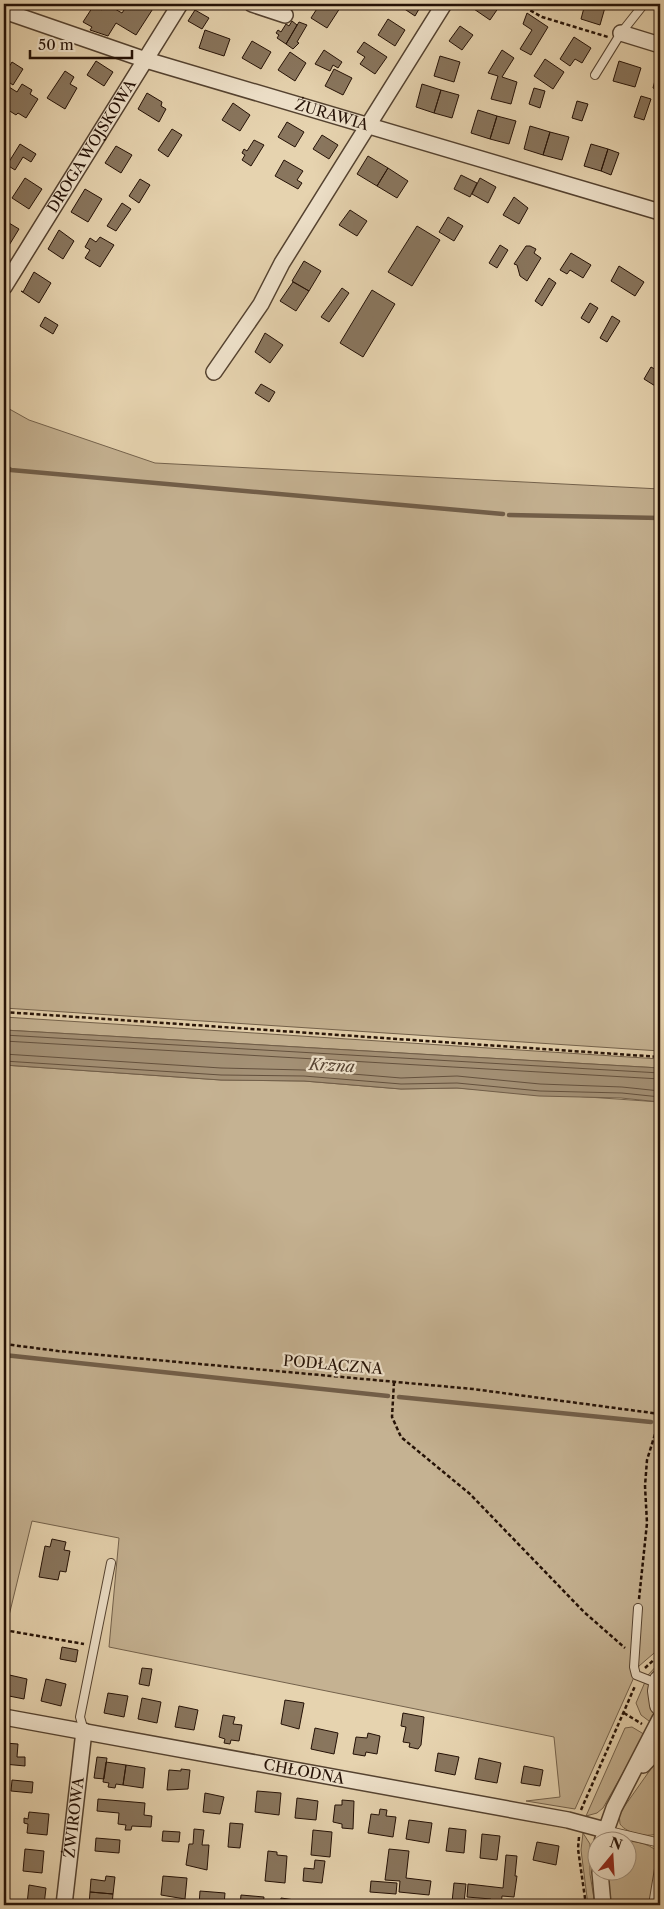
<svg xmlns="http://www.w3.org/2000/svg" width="664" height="1909" viewBox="0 0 664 1909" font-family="'Libre Caslon Text',serif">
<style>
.green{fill:#c5b292;stroke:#74624c}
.water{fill:#a49176;stroke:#715e49}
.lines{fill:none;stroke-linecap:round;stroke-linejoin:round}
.shore{stroke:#64513e;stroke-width:1}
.stream{stroke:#715e49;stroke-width:4.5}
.building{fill:#89765e;stroke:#241106}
.service-casing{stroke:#544230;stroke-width:10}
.minor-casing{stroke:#544230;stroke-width:18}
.tertiary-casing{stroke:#544230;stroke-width:22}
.path{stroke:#241106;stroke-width:2.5;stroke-dasharray:4 2.5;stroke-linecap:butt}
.service{stroke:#efe2cb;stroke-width:8}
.minor{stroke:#efe2cb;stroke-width:15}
.tertiary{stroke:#efe2cb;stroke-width:20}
.labels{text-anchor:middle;stroke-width:4.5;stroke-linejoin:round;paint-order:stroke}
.street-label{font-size:15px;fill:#241106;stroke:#efe2cb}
.water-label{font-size:16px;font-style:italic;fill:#574433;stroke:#efe2cb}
</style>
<rect width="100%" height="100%" fill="#e6d3af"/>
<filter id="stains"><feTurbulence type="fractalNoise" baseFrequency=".004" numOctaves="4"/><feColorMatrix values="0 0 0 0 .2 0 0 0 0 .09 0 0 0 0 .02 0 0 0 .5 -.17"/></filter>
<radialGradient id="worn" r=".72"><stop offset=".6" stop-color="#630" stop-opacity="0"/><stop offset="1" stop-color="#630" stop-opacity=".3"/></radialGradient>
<path class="green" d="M4,406L29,420L155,463L660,489V1051L4,1008Z
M4,1017L660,1059V1068L4,1030Z
M4,1065L221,1080L304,1081L401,1089L457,1088L660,1102V1648L639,1666L575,1809L526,1801L560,1797L554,1737L109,1647L119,1538L32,1521L6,1628H4Z
M660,1662V1668L657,1673L653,1724L641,1715L636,1703L648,1675Z
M632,1727L647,1736L633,1755L603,1808L597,1813L586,1816L625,1728Z
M660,1756V1832C650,1839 627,1834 620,1824L619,1814Z
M583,1833L590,1844V1874L595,1905H588L581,1850Z
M618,1841C629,1840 650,1843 656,1851L658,1857L649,1905H609L607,1872H626V1842Z"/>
<path class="water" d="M4,1030L660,1068V1102L621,1098L539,1096L457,1088L401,1089L304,1081L221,1080L4,1065Z"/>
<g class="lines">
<path class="shore" d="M4,1035L660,1073
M4,1041L660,1079
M4,1054L221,1068L304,1070L401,1078L457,1076L540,1084L622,1087L660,1091
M4,1061L221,1075L304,1076L401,1084L457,1083L540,1091L622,1093L660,1097"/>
<path class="stream" d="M4,466L11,470L503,514
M509,515L660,518
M4,1355L388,1396
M399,1397L651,1422"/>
</g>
<path class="building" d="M106,4L122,13L128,4H156L136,35L116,23L108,36L90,30L92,27L83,22L94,5L102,10Z
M320,4H334L340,8L327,28L311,18Z
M402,4H422L415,16L400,6Z
M475,4H501L490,20L471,7Z
M585,4H606L600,25L581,19Z
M195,10L209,18L202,29L188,21Z
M527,13L548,27L531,55L520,49L532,30L523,24Z
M388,19L405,30L395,46L378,35Z
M292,21L297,25L286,44L277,38L279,35L276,33L278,30L281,32L286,24L289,26Z
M299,22L307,25L297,42L299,43L293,49L286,44Z
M460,26L473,35L462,50L449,41Z
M205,30L230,39L224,56L199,48Z
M574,37L591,48L582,63L575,59L570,66L560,59Z
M252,41L271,52L261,69L242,58Z
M364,42L387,57L375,74L360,64L365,57L357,52Z
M324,50L342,62L338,68L333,65L330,71L315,64Z
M502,50L514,58L502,77L517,82L511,104L491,99L498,76L488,73Z
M290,52L306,63L295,81L278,70Z
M440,56L460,62L454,82L434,76Z
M545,59L564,72L553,89L534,76Z
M96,61L113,72L104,86L87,75Z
M619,61L641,68L635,87L613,81Z
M12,62L23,69L13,85L4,79V75Z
M659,65H660V91L653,88Z
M334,69L352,78L343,95L325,86Z
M65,71L74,77L70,84L77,88L65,109L47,98Z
M22,84L32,90L30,94L38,99L26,118L18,113L16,115L5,108L6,106L4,105V95L9,87L17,92Z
M422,84L441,90L434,113L416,107Z
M534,88L545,91L540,108L529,104Z
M441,90L459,95L452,118L434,113Z
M147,93L162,102L161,106L166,109L159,122L138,109Z
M641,96L651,99L644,120L634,117Z
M577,101L588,104L582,121L572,118Z
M233,103L250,115L240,131L222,120Z
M478,110L497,116L490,139L471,133Z
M497,116L516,121L509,144L490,139Z
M287,122L304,132L295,147L278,137Z
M530,126L550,132L543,155L524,149Z
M172,129L182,135L168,157L158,150Z
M550,132L569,137L562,160L543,155Z
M322,135L338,145L329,159L313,149Z
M254,140L264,145L251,166L242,160L245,155L242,153L244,149L247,151Z
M20,144L36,154L31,162L23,157L15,170L7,165Z
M591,144L608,149L601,171L584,166Z
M116,146L132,155L121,173L105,163Z
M608,149L619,153L611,175L601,171Z
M368,156L388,168L377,186L357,174Z
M284,160L303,171L297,180L302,183L298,189L275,176Z
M388,168L408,181L397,198L377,186Z
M461,175L477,183L470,197L454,189Z
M25,178L42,189L29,209L12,198Z
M480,178L496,187L488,203L472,194Z
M140,179L150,185L139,203L129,196Z
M85,189L102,199L88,222L71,212Z
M514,197L528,208L519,224L503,215Z
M122,203L131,209L116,231L107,226Z
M350,210L367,221L357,236L339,225Z
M448,217L463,226L454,241L439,232Z
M4,220L19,229L8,247L4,244Z
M417,226L440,240L412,286L388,272Z
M59,230L74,241L63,259L48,249Z
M100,237L114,245L100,267L85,258L90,250L85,247L90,238L96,242Z
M500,245L508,250L497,268L489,263Z
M526,246H530L536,249L534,253L541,258L527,281L520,276L517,265L514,264Z
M571,253L591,265L583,278L570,270L567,274L560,270Z
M304,261L321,271L309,291L292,281Z
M619,266L644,282L635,296L611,281Z
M34,272L51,283L39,303L21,291L23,292Z
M549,278L556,283L542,306L535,301Z
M293,282L309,291L296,311L280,301Z
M342,288L349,293L329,322L321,317Z
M372,290L395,304L363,357L340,343Z
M590,303L598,308L589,323L581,318Z
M612,316L620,321L607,342L600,338Z
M45,317L58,325L53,334L40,326Z
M265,333L283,345L270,363L255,352Z
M651,367L660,372V389L644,379Z
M261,384L275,392L269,402L255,393Z
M52,1539L66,1542L64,1550L70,1551L66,1572L60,1571L58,1580L39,1577L45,1546L50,1547Z
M62,1647L78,1650L76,1662L60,1659Z
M142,1668L152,1669L149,1686L139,1684Z
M5,1674L27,1679L24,1699L4,1695Z
M46,1679L66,1684L61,1706L41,1701Z
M108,1693L128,1696L124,1717L104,1713Z
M142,1698L161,1702L157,1723L138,1719Z
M285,1700L304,1703L299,1729L281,1724Z
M179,1706L198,1710L194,1730L175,1727Z
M403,1713L424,1717L421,1745L418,1749L409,1747L410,1743L403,1742L406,1727L401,1726Z
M223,1715L235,1717L233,1724L242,1725L239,1741L231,1740L230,1744L224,1743L225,1739L219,1737Z
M315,1728L338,1733L334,1754L311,1749Z
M368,1733L380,1736L377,1754L366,1752L365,1756L353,1754L356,1737L367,1738Z
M5,1743L18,1744L17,1757H25V1766L4,1764Z
M438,1753L459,1757L455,1775L435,1771Z
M97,1757L107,1758L104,1779L94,1778Z
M479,1758L501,1763L497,1783L475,1779Z
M106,1762L126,1765L123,1785L116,1784L115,1788L108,1787L109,1783L103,1782Z
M126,1765L145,1768L143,1788L123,1785Z
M524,1766L543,1770L540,1786L521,1783Z
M181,1769L190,1770L188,1789L167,1790L169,1770L181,1771Z
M12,1780L33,1782L32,1793L11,1791Z
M257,1791L281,1793L279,1815L255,1812Z
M205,1793L224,1797L220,1814L203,1812Z
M297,1798L318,1801L316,1820L295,1818Z
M98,1799L145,1803L144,1815L152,1816L151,1827L132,1826L131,1830H125L126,1825L118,1824L119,1813L97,1811Z
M342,1800L354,1801L353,1829L342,1828V1824L333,1822L335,1805H342Z
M380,1809L387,1810L386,1816L396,1817L393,1837L368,1833L371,1814L379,1815Z
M29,1812L49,1814L47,1835L27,1833L28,1824L24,1823V1818L28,1819Z
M409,1820L432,1823L429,1843L406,1839Z
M230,1823L243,1824L240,1848L228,1847Z
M449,1828L466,1830L464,1853L446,1851Z
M194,1829L204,1830L202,1845H209L207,1870L186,1865L189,1844H193Z
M313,1830L332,1832L330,1857L311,1855Z
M163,1831L180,1832L179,1842L162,1841Z
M482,1834L500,1836L497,1860L480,1858Z
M96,1838L120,1840L119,1853L95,1851Z
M537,1842L559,1846L556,1865L533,1860Z
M25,1849L44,1851L42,1873L23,1871Z
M389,1849L409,1851L406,1878L431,1881L429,1895L399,1892L400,1881L385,1880Z
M268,1851L277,1852V1855L287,1856L285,1883L265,1881Z
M506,1855L517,1856L515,1876H517L514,1897L502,1896L501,1905H491V1899L467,1897L468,1884L503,1888Z
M315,1860L325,1861L322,1883L303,1881L304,1868L314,1869Z
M106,1876L115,1877L113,1894L90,1892L91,1879L105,1881Z
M163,1876L187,1878L185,1899L161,1895Z
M371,1881L397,1883L396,1894L370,1892Z
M454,1883L466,1884L464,1903L452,1902Z
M29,1885L46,1888L44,1905L27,1904Z
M200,1891L225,1893L224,1905H199Z
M90,1892L113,1894L112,1905H89Z
M241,1895L264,1897L263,1905H240Z
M281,1898L302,1901L301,1905H280Z
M320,1901L342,1903V1905H319Z"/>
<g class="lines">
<defs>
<path id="service" d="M595,75L621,33L644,4
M638,1608L634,1667L636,1675L659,1684
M84,1731L80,1717L111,1563
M605,1830L660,1843
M653,1905L660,1863"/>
<g id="minor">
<path d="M252,4L285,15"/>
<path id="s1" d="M4,11L146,60L660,212"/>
<path d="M621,33L660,45"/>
<path id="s2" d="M4,287L180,4"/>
<path d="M214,372L261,304L282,263L444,4"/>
<path id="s3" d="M4,1717L568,1820L605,1830"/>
<path d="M643,1765L660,1747"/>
<path d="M602,1842L614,1808L660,1719"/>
<path d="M600,1872L603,1905"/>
<path id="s4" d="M64,1905L84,1731"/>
</g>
<path id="tertiary" d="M660,1680L658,1691L660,1705"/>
</defs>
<use href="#service" class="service-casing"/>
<use href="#minor" class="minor-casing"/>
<use href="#tertiary" class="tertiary-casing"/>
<path class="path" d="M519,4L542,17L608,37
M4,1012L660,1057
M4,1344L58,1351L473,1389L660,1414
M394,1382L392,1417L401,1437L470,1494L584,1612L625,1648
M639,1599L647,1523L645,1486L647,1460L660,1418
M4,1630L84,1644
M645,1668L660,1654
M624,1713L642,1724
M581,1810L635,1686
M579,1837L578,1849L586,1905"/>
<use href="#service" class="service"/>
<use href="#minor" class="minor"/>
<use href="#tertiary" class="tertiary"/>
</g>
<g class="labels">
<g class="street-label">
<text dy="5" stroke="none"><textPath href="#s1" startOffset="344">ŻURAWIA</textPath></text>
<text dy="5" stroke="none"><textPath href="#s2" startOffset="166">DROGA WOJSKOWA</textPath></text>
<text transform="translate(333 1365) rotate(5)" y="5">PODŁĄCZNA</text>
<text dy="5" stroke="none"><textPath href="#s3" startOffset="305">CHŁODNA</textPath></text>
<text dy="5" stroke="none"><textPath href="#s4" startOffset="88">ŻWIROWA</textPath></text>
</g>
<g class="water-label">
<text transform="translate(332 1065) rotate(3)" y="6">Krzna</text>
</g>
</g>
<rect width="664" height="1909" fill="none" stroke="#e6d3af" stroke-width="20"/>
<rect x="5" y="5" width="654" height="1899" fill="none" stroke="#241106" stroke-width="2.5"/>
<rect x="10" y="10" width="644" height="1889" fill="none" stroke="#241106"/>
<g transform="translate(612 1856) rotate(18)"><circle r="24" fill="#efe2cb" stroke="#9e8e7c"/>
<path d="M0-4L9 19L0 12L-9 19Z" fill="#8f2418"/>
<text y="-8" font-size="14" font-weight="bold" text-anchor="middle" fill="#241106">N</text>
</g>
<path d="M30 50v8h102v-8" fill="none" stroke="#241106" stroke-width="2.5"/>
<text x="38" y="50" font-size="15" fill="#241106" stroke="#efe2cb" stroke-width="4" paint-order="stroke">50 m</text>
<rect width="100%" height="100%" filter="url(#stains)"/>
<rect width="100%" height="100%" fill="url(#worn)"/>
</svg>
